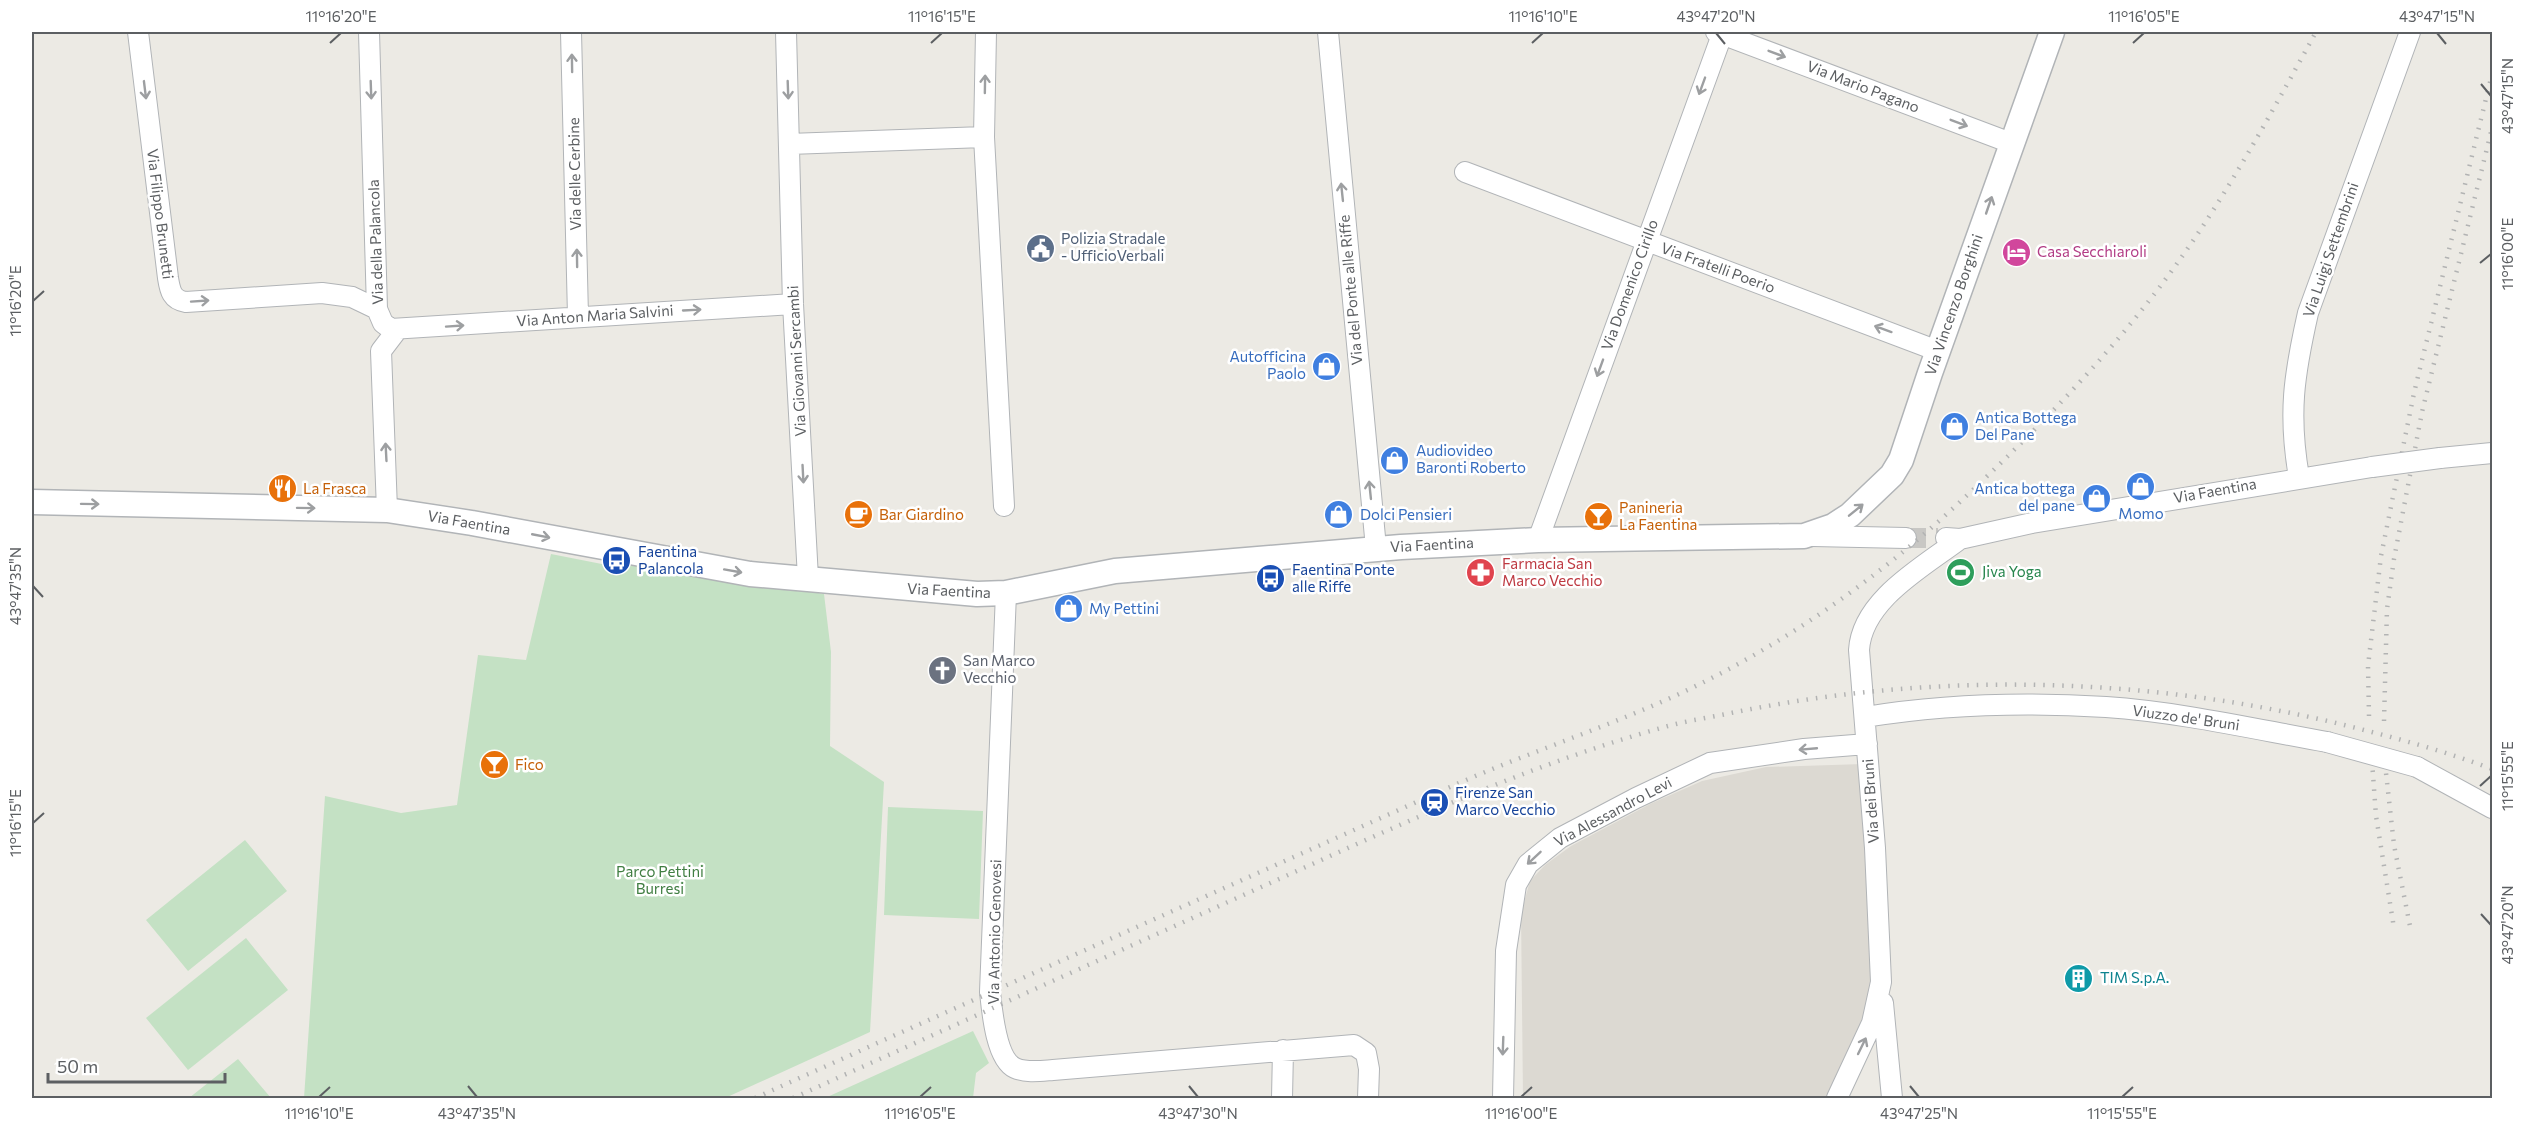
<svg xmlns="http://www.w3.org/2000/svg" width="2524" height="1130" viewBox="0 0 2524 1130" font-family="Commissioner,sans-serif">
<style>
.education{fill:#dcd9d2}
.green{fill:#c4e1c4}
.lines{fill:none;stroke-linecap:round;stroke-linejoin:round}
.minor-tunnel{stroke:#c8c7c4;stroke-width:20;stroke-dasharray:20 10;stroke-linecap:butt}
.minor-casing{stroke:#b1b4b7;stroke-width:22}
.tertiary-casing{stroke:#b1b4b7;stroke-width:27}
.minor{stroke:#fff;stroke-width:20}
.tertiary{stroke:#fff;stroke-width:24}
.rail{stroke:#b2b3b3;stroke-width:4.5;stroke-dasharray:1.5 8;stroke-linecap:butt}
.minor-bridge-casing{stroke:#b1b4b7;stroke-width:22;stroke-linecap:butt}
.minor-bridge{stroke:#fff;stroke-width:20}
.oneway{stroke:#9d9fa1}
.ticks{fill:none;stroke:#5c5f62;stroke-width:2}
.labels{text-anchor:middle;stroke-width:5;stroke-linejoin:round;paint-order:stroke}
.street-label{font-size:15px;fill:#5c5f62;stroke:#fff}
.service-label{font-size:15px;fill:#4e5e75;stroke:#fff;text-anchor:start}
.hotel-label{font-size:15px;fill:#b23c85;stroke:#fff;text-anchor:start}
.shop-label{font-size:15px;fill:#366cbe;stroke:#fff;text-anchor:start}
.food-label{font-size:15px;fill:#c56008;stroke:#fff;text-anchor:start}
.transit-label{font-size:15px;fill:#164399;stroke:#fff;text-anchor:start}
.health-label{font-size:15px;fill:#be3a42;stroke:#fff;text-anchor:start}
.leisure-label{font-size:15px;fill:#27864d;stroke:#fff;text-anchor:start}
.worship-label{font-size:15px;fill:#5b616d;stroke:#fff;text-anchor:start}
.park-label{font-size:15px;fill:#407e42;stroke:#fff}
.culture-label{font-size:15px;fill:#0d838f;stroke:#fff;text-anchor:start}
.neatline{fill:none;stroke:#5c5f62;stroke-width:2}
.ticks-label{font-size:15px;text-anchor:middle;fill:#5c5f62}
</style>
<rect width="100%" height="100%" fill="#eceae4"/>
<path class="education" d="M1863,764L1871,976L1863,1028L1826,1098H1523L1521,913L1530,881L1545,865L1571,846L1650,804L1702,781L1766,767Z"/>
<path class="green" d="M551,554L617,567L619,563L824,594L831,652L830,746L884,782L870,1032L725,1098H304L325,796L401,813L457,805L478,655L526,660Z
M888,807L983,811L979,919L884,915Z
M245,840L287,891L188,971L146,920Z
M246,938L288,990L188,1070L146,1018Z
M973,1031L989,1063L976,1073L973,1098H825Z
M238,1059L271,1098H189Z"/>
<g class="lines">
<path class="minor-tunnel" d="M1906,538H1938"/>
<defs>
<path id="minor" d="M138,32L168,278C170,291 172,300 186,302L322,293L352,297L377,309
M369,32L377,309L383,323L391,329L793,304
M571,32L578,316
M786,32L793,304L808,578
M986,32L984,137L1004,506
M1328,32L1376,548
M1716,32L2011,143
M789,144L984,137
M1465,172L1938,351
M2440,458L2492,453
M2299,477C2288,414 2294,375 2308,313L2410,32
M387,510L381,351L397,330
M1813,536L1906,538
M1946,538L1960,539L2032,523L2372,467
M1538,540L1723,32
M1006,593L990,992C992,1011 996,1059 1015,1068C1026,1073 1040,1071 1053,1070L1354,1045L1366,1053L1369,1069L1368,1098
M1865,717C1945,704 2026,702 2106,707C2180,712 2254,729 2327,742
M2417,767L2492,808
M1883,1003L1892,1098
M1282,1098L1283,1050
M1503,1098L1506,951L1516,885L1528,864L1560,838L1636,798L1710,763L1804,749L1867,744
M1837,1098L1872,1023L1881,982L1875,848L1859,650C1862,600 1923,567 1960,539"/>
<path id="tertiary" d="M32,502L387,510L472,523L750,574L977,594L1006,593L1115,571L1401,547L1538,540L1804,536L1833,526L1850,515L1892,475L1901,460L1930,373L2052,32"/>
</defs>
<use href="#minor" class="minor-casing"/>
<use href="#tertiary" class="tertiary-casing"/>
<use href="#minor" class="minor"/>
<use href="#tertiary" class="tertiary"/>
<path class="rail" d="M2369,716L2368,666L2381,556L2414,393L2492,74
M2384,721L2387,609L2394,559L2422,412L2492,128
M2372,761L2376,816L2394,928
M2385,764L2394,845L2410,926
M755,1098C986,994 1218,891 1450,787C1522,755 1596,731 1668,699C1744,665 1818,619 1884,567C1928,533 1968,495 2008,456C2070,395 2130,330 2181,258C2232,186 2274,108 2316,32
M793,1098C951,1027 1110,955 1268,884C1397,826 1525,766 1661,728C1684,721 1708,718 1731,713C1940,670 2157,676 2364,730C2407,741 2450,753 2492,769"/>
<defs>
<path id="minor-bridge" d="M2372,467L2440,458
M2327,742L2417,767"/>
</defs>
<use href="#minor-bridge" class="minor-bridge-casing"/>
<use href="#minor-bridge" class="minor-bridge"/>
</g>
<defs><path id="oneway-shaft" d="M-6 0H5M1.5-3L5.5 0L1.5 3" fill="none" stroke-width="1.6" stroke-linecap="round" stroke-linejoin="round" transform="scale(1.5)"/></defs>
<g class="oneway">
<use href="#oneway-shaft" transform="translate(1777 54) rotate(21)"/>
<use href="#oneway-shaft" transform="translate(572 63) rotate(-91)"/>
<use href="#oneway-shaft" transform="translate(985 84) rotate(-89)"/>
<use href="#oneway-shaft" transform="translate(1702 86) rotate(110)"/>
<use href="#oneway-shaft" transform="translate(145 90) rotate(83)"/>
<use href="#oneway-shaft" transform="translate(371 90) rotate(88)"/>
<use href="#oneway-shaft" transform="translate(788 90) rotate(88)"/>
<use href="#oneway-shaft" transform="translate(1959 123) rotate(21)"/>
<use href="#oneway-shaft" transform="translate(1342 192) rotate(-96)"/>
<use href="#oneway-shaft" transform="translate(1989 205) rotate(-71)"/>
<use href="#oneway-shaft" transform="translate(577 258) rotate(-91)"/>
<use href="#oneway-shaft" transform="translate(200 301) rotate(-4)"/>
<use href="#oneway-shaft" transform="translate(692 310) rotate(-3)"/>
<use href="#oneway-shaft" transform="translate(455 326) rotate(-4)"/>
<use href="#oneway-shaft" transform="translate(1883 329) rotate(-160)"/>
<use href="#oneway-shaft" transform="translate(1600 368) rotate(110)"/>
<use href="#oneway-shaft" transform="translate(386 452) rotate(-93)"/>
<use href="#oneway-shaft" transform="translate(803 474) rotate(87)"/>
<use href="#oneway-shaft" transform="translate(1370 490) rotate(-96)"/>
<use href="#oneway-shaft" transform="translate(90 504) rotate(1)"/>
<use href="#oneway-shaft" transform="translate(306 508) rotate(1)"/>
<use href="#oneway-shaft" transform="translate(1856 510) rotate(-39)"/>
<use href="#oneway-shaft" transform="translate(541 536) rotate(11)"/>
<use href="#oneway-shaft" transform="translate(733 571) rotate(10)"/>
<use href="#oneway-shaft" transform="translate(1808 749) rotate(175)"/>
<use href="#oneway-shaft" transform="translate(1534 858) rotate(137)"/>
<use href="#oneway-shaft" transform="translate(1503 1046) rotate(92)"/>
<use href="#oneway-shaft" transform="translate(1862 1046) rotate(-64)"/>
</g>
<path class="ticks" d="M1716,33L1725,44M2437,33L2446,44M330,43L341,33M931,43L942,33M1532,43L1543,33M2133,43L2144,33M2481,84L2491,96M2480,263L2491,254M33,301L44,291M33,586L43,597M2480,786L2491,776M33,823L44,813M2481,914L2491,925M468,1086L477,1097M1189,1086L1198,1097M1910,1086L1919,1097M319,1097L330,1087M920,1097L931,1087M1521,1097L1532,1087M2122,1097L2133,1087"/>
<defs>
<symbol id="civic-disc" viewBox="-11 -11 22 22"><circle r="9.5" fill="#5c6f8a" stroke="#fff"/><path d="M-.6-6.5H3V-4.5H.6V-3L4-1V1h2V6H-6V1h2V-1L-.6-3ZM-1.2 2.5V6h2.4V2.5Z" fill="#fff"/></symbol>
<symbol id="hotel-disc" viewBox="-11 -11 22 22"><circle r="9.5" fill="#d1479c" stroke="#fff"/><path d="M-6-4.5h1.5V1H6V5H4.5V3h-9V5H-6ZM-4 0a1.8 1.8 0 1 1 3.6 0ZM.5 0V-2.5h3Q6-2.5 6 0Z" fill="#fff"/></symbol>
<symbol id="shop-disc" viewBox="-11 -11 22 22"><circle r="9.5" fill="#3f7fe0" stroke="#fff"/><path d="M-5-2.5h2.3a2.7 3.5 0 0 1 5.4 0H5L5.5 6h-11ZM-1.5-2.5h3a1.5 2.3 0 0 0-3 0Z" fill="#fff"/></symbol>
<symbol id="restaurant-disc" viewBox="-11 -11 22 22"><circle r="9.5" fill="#e8710a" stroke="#fff"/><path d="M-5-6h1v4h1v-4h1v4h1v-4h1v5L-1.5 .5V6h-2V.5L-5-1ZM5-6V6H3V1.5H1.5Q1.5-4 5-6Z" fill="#fff"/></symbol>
<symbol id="cafe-disc" viewBox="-11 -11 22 22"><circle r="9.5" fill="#e8710a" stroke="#fff"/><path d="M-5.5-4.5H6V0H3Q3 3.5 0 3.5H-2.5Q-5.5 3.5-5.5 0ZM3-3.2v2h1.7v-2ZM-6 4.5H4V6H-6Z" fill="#fff"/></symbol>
<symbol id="bar-disc" viewBox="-11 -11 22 22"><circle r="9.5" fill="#e8710a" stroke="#fff"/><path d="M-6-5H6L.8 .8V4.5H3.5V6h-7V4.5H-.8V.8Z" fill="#fff"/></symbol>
<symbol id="bus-disc" viewBox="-11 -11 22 22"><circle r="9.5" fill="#1a4fb4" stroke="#fff"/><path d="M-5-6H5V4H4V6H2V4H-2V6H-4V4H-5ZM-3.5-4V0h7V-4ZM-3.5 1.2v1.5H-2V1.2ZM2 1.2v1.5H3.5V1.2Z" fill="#fff"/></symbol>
<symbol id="stadium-disc" viewBox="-11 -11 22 22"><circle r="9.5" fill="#2e9e5b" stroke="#fff"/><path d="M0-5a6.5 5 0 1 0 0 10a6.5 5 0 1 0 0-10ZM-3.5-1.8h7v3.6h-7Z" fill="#fff"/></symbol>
<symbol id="pharmacy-disc" viewBox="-11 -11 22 22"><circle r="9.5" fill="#e0444e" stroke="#fff"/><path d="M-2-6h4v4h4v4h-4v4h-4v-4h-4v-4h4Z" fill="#fff"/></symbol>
<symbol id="church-disc" viewBox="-11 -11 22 22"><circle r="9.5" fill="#6b7280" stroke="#fff"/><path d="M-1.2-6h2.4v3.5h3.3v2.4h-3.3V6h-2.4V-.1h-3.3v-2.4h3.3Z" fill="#fff"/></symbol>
<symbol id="station-disc" viewBox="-11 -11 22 22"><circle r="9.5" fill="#1a4fb4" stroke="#fff"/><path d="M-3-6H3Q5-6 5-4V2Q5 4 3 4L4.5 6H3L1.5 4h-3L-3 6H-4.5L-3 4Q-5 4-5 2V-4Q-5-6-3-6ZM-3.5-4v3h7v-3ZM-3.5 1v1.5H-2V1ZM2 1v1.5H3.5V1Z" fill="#fff"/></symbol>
<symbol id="building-disc" viewBox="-11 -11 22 22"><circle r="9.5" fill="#0f9aa8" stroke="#fff"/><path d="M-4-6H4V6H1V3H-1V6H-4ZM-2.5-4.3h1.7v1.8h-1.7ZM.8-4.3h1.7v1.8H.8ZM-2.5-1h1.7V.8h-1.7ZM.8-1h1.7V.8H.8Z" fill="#fff"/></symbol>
</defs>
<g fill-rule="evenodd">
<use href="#civic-disc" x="1024" y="232" width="33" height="33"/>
<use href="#hotel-disc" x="2000" y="236" width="33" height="33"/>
<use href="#shop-disc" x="1310" y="350" width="33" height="33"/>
<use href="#shop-disc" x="1938" y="410" width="33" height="33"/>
<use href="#shop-disc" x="1378" y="444" width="33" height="33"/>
<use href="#shop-disc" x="2124" y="470" width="33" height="33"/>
<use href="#restaurant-disc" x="266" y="472" width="33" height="33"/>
<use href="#shop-disc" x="2080" y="482" width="33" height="33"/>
<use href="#cafe-disc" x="842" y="498" width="33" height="33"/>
<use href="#shop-disc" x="1322" y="498" width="33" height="33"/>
<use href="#bar-disc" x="1582" y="500" width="33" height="33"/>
<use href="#bus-disc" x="600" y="544" width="33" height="33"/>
<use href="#stadium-disc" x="1944" y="556" width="33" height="33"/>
<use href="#pharmacy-disc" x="1464" y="556" width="33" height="33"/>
<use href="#bus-disc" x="1254" y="562" width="33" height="33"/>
<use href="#shop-disc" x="1052" y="592" width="33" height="33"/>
<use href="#church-disc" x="926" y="654" width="33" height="33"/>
<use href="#bar-disc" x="478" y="748" width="33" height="33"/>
<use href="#station-disc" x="1418" y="786" width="33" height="33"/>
<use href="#building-disc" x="2062" y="962" width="33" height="33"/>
</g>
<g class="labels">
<g class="street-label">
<text transform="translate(1863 87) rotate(21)" y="5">Via Mario Pagano</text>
<text transform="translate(575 174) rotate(-91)" y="5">Via delle Cerbine</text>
<text transform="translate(160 214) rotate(83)" y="5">Via Filippo Brunetti</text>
<text transform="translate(376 242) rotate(-92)" y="5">Via della Palancola</text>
<text transform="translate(2331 250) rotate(-71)" y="5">Via Luigi Settembrini</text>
<text transform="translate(1718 268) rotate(20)" y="5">Via Fratelli Poerio</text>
<text transform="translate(1630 285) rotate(-70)" y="5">Via Domenico Cirillo</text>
<text transform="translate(1351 290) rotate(-95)" y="5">Via del Ponte alle Riffe</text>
<text transform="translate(1954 305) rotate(-71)" y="5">Via Vincenzo Borghini</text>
<text transform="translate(595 316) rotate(-4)" y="5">Via Anton Maria Salvini</text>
<text transform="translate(797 361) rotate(-93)" y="5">Via Giovanni Sercambi</text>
<text transform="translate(2215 491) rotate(-10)" y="5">Via Faentina</text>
<text transform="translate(469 523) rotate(10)" y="5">Via Faentina</text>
<text transform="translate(1432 545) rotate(-3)" y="5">Via Faentina</text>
<text transform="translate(949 591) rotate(3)" y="5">Via Faentina</text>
<text transform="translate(2186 718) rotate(8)" y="5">Viuzzo de' Bruni</text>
<text transform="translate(1871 801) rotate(-94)" y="5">Via dei Bruni</text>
<text transform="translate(1613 812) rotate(-28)" y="5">Via Alessandro Levi</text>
<text transform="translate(995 932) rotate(-89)" y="5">Via Antonio Genovesi</text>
</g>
<g class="service-label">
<text x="1061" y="244">Polizia Stradale<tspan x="1061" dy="17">- UfficioVerbali</tspan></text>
</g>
<g class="hotel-label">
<text x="2037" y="257">Casa Secchiaroli</text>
</g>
<g class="shop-label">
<text x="1306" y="362" text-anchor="end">Autofficina<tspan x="1306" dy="17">Paolo</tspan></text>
<text x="1975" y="423">Antica Bottega<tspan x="1975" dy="17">Del Pane</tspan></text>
<text x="1416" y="456">Audiovideo<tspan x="1416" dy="17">Baronti Roberto</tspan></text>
<text x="2075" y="494" text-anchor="end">Antica bottega<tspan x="2075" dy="17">del pane</tspan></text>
<text x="2141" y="519" text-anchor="middle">Momo</text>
<text x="1360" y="520">Dolci Pensieri</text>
<text x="1089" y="614">My Pettini</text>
</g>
<g class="food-label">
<text x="303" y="494">La Frasca</text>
<text x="1619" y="513">Panineria<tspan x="1619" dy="17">La Faentina</tspan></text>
<text x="879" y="520">Bar Giardino</text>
<text x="515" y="770">Fico</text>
</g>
<g class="transit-label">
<text x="638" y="557">Faentina<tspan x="638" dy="17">Palancola</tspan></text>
<text x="1292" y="575">Faentina Ponte<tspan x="1292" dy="17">alle Riffe</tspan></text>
<text x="1455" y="798">Firenze San<tspan x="1455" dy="17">Marco Vecchio</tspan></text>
</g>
<g class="health-label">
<text x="1502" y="569">Farmacia San<tspan x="1502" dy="17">Marco Vecchio</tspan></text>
</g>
<g class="leisure-label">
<text x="1982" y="577">Jiva Yoga</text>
</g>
<g class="worship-label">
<text x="963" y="666">San Marco<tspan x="963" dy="17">Vecchio</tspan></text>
</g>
<g class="park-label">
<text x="660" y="877">Parco Pettini<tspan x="660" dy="17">Burresi</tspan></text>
</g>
<g class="culture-label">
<text x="2100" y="983">TIM S.p.A.</text>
</g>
</g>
<rect width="2524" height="1130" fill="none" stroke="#ffffff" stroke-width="66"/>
<path d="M48 1073v9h177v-9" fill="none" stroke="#5c5f62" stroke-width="3"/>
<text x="57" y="1073" font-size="18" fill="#5c5f62" stroke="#ffffff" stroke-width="4.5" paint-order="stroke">50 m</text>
<rect x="33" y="33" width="2458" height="1064" class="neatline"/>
<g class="ticks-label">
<text x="341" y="22">11°16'20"E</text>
<text x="942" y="22">11°16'15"E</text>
<text x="1543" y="22">11°16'10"E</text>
<text x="1716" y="22">43°47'20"N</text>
<text x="2144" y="22">11°16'05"E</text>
<text x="2437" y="22">43°47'15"N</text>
<text transform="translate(2508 96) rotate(-90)" y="5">43°47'15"N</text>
<text transform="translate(2508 254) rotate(-90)" y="5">11°16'00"E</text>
<text transform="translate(16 301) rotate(-90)" y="5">11°16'20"E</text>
<text transform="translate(16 586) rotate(-90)" y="5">43°47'35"N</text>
<text transform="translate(2508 776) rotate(-90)" y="5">11°15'55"E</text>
<text transform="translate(16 823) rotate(-90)" y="5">11°16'15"E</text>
<text transform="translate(2508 925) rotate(-90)" y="5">43°47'20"N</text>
<text x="319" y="1119">11°16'10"E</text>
<text x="477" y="1119">43°47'35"N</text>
<text x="920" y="1119">11°16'05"E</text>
<text x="1198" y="1119">43°47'30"N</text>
<text x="1521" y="1119">11°16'00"E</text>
<text x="1919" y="1119">43°47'25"N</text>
<text x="2122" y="1119">11°15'55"E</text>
</g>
</svg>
